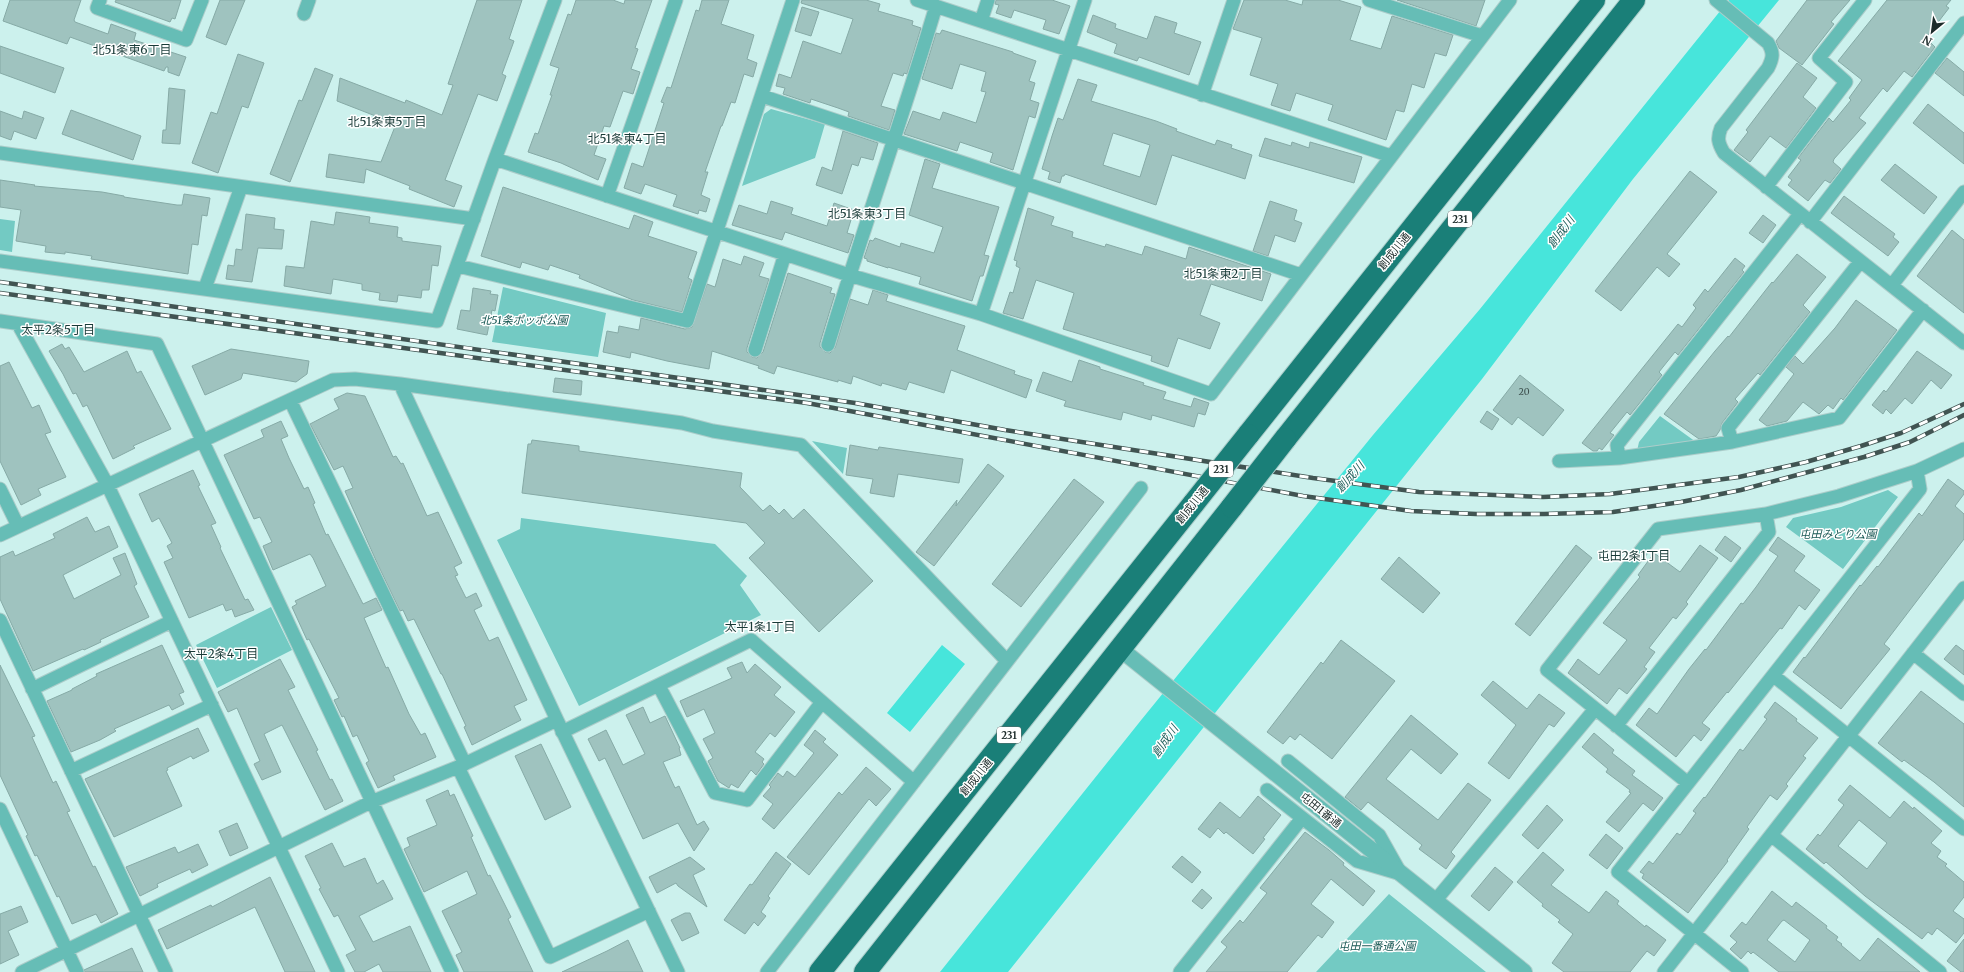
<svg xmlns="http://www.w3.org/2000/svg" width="1964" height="972" viewBox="0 0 1964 972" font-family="Merriweather,'Noto Sans JP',serif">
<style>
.green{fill:#73cac3}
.water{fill:#47e5db}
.building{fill:#9fc3bf;stroke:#86aaa6;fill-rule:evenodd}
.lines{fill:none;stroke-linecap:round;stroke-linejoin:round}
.minor-casing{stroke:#accdca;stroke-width:15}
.tertiary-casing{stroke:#accdca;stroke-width:18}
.trunk-casing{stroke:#accdca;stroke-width:24}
.minor{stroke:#66bdb6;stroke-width:13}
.tertiary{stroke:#66bdb6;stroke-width:16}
.trunk{stroke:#1a7f78;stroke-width:22}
.rail-casing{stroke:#415452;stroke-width:4.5}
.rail{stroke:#fff;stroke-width:3;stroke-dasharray:9;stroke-linecap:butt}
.trunk-bridge-casing{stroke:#accdca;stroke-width:24;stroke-linecap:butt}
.trunk-bridge{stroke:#1a7f78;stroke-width:22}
.labels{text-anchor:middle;stroke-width:3;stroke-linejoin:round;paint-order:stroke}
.number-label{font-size:9px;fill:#3e514f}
.shield{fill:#fff;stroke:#616b6a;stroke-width:1}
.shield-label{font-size:10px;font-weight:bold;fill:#1d2b2a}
.street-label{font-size:11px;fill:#1d2b2a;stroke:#fff}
.park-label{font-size:11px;font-style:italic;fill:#185854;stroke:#fff}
.neighbourhood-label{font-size:12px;fill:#193b38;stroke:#fff}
.water-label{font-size:12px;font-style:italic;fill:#25635f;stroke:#fff}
</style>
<rect width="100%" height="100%" fill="#ccf1ed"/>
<path class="green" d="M771,109L825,124L815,158L742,186L764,114Z
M0,219L15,221L12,252L0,250Z
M503,287L606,313L598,357L492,342Z
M1660,416L1696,442L1637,451L1639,442Z
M812,441L847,448L843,474Z
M1888,490L1898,497L1843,569L1786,527L1793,518L1841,507Z
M521,518L715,544L747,576L740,585L761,615L579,706L497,540L520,529Z
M271,607L292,650L217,688L196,645Z
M1389,894L1486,972H1316Z"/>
<path class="water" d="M1729,0H1779L1633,179L1482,379L1008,972H940L1142,719L1373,435L1480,309Z
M942,645L965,664L910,732L887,713Z"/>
<path class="building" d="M10,0H81L74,20L75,22L108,34L111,24L136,33L134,40L186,57L179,76L168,72V67H166L164,71L70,37L67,44L3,21Z
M116,0H181L175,19L172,18L170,22L115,2Z
M220,0H245L226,45L206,37Z
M477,0H522L509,39L514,41L502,74L506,76L497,101L478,94L445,180L462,186L454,207L409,189L410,186L366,169L364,183L326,177L329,154L381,162L396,124L337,101L340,78L405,103L406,100L442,115L453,85L448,84Z
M576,0H613L624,4L625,0H652L635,48L638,49L631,69L640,72L633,94L623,91L610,127L604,126L594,155L606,159L598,180L561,163L528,152L535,133L538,134L552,95H550L559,68L550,65L568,14L571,15Z
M702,0H729L721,24L754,35L747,59L757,63L753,77L744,74L735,103L731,102L722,126H721L705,172H708L701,195L710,199L706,212L699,210L698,214L673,206L677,195L645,184L641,194L624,188L632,163L643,167L664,103L661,102L667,87L671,88L696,10L699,11Z
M802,0H866L880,4L878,11L913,21L912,25L921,28L907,74L904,73L903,76L893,73L881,106L895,110L889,130L848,116L849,112L838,108L811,99L810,103L783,94L785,88L776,86L779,74L791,78L803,41L841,54L853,19L801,3Z
M996,0H1052L1070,6L1059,34L1043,29L1046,20L1014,10L1011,18L996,13L999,5L995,4Z
M1244,0H1285L1302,5L1303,0H1338L1361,7L1350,40L1381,49L1392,16L1453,35L1446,56L1435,53L1424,88L1412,84L1404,112L1396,110L1386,140L1328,120L1333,105L1296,93L1290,111L1271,105L1278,84L1250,75L1262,38L1233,29Z
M1397,0H1485L1476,26Z
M1807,0H1850L1831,22L1834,24L1802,65L1779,48L1776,41Z
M1887,0H1951L1946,6L1949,8L1926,38L1935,47L1912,77L1904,71L1887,92L1883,88L1859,118L1866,123L1834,159L1833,162L1841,169L1830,183L1825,180L1808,201L1788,185L1792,180L1788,177L1801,160L1798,158L1829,118L1833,122L1851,100L1849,98L1862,80L1838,61Z
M802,7L819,12L811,36L795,31Z
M1093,15L1116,24L1115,28L1147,39L1155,16L1177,23L1174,33L1201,42L1189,75L1139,57L1137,61L1114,53L1117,44L1087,32Z
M942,30L1013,52V53L1036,61L1029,81L1035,83L1030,100L1039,103L1035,118L1029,116L1013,170L990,162L993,153L960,142L957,151L904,134L913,111L940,120L943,112L976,123L986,92L981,91L986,72L960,64L952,89L922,79L936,33L940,34Z
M0,46L64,68L55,93L0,73Z
M238,54L264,63L248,108L242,106L218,173L192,163L211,112L217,114Z
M1947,58L1964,72V96L1935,73Z
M1797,63L1817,78L1803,97L1816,108L1786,148L1770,136L1750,162L1734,150L1748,132L1746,130Z
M315,68L333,75L290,182L270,174L299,100L302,101Z
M1078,79L1097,85L1091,101L1156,121L1177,129L1176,131L1215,145L1217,140L1232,145L1231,148L1252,155L1245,179L1172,155L1156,205L1065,174L1064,176H1062L1060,183L1048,179L1050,172L1042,169L1052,136L1058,118L1063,120ZM1113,133L1150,145L1140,177L1103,165Z
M169,88L185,90L180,144L162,143L163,130H166Z
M1928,104L1964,133V164L1913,123Z
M71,110L141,136L133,160L62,134Z
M0,111L22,119L24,111L44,118L36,139L14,131L11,140L0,136Z
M843,131L878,143L873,160L861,157L858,166L852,164L842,194L816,185L822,167L832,171Z
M1265,138L1291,146L1292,142L1309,148L1310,142L1362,157L1354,183L1259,156Z
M925,159L940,164L932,188L999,207L984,255L989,256L983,276H980L972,301L919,284L921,277L888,267V268L867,261V259L864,258L870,240L873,241L875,238L900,247L901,243L934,253L943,227L909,215Z
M1895,164L1937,197L1924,214L1881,180Z
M1690,171L1717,192L1667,254L1680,264L1669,277L1657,267L1621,311L1595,291Z
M0,180L35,185L34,186L102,192L124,196V197L177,205H182L184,194L210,198L207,216L202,215L198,245L192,244L188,274L91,259L92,256L65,252V254L45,252L46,246L16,241L21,210L0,207Z
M503,187L629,229L634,215L653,222L648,236L697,252L688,278L692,280L682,312L633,300L579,278L580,275L550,265L548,270L522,262L520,268L481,256Z
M1844,196L1895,234L1893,237L1899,242L1888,256L1831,213Z
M771,201L793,208L791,214L827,226L834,203L854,210L847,233L854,235L848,253L785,232L782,240L732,225L739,205L767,214Z
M1270,201L1297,210L1294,220L1302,223L1295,242L1275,235L1268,256L1253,251Z
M1028,208L1054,217L1051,225L1073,232L1072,237L1105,247L1106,244L1142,255L1145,246L1186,259L1189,247L1271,274L1262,301L1211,284L1200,315L1220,323L1210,349L1178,338L1168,367L1151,361L1152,356L1063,329L1074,293L1036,280L1023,319L1003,313L1010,292L1013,293L1020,268L1016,266L1017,261L1014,260Z
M336,212L370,217L369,223L398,227L397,237L402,238V241L441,246L438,266L432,265L429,290H422L421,298L398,295L397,302L379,300L380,293L362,290V284L333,279L331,294L284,286L286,266L304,268L311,221L334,225Z
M246,214L275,218L274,229L284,230L282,249L258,248L252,282L226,279L228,265L234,266L236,249L242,250Z
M1763,215L1776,225L1763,243L1749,233Z
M1952,230L1964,240V313L1917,276Z
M1797,254L1826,277L1803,305L1810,312L1760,375L1758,373L1735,399L1738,402L1722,423L1720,430L1716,436L1699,439L1664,414L1715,351L1728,336L1729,337L1772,282L1773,283Z
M744,256L764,263L759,276L769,279L747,348V352L752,357L757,358L763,352L788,273L832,288L830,293L835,294L820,343V347L825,352L830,353L835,348L850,299L868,305L873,290L888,295L886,301L965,326L957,350L1015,371L1014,374L1032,380L1026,398L951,370L944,393L909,382L906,390L882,383L881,386L853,376L851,384L838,380V382L777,366L774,374L758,368L759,366L712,351L709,369L667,361L631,352L630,358L603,352L607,331L618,333L619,326L639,330L641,318L685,329L692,327L707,284L715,287L723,259L741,265Z
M1735,258L1745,266L1742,270L1744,272L1678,355L1675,352L1659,372L1662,375L1630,415L1627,412L1610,433L1614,435L1602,450L1599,448L1597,451H1593L1582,443L1678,324L1682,327L1696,308L1693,305L1705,289L1708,292Z
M473,288L491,291L490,294L498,295L495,311L492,310L487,335L457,329L461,310L470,311Z
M1856,300L1897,330L1843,400L1841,398L1833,409L1828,405L1819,414L1803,402L1787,421L1767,426L1759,420L1794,374L1786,367L1795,356L1803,364L1835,328Z
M62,344L65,349L69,347L84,372L127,351L137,373L141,371L171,429L133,446L135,448L113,459L87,405L83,407L76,393L73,394L63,374L49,351Z
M231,349L309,361L307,374L296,382L243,373L241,379L205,395L192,366Z
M1917,351L1952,375L1941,389L1931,380L1912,404L1905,398L1891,414L1886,409L1883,414L1872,405L1884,390L1886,392Z
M1079,360L1100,367V369L1144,383L1143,385L1166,392L1163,399L1191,407L1194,398L1209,403L1205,415L1198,413L1194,427L1152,415L1151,420L1123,412L1121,420L1064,406L1066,401L1036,391L1043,372L1072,382Z
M9,362L32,408L39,405L51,432L45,434L66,477L38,489L41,495L21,505L0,461V366Z
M1520,375L1564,410L1543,436L1518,417L1512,425L1493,410Z
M555,378L582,381L581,395L553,392Z
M347,393L365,396L393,457L396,456L401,464L403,463L427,516L438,512L462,563L454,567L458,575L455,576L466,598L476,593L482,606L474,610L489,641L498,637L527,700L514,706L521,720L472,745L464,727L466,726L442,674H441L414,619L408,621L403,610L400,611L378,565L345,491L353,488L343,466L334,470L310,424L339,409L334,399Z
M1487,411L1499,419L1492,430L1480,422Z
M281,421L288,436L281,439L289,458L304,489L308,487L315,503L313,504L326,535L328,534L363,604L376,598L382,610L364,618L386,668L388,667L409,714L421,735L425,733L436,757L393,776L395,780L378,788L366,763L369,761L357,735L353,737L344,716L342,717L334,700L339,698L309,639L307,640L292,607L297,604L295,601L326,586L313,558L310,554L273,570L263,546L272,542L260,517L254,519L224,455L264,437L261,430Z
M532,440L579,446V451L742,473L740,487L763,511L770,505L779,514L784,509L793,519L804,509L873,581L819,632L749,558L765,543L746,523L522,493L528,444H531Z
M850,445L878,450L879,447L963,459L959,483L898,474L894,497L870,493L873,479L846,475Z
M988,464L1004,476L934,566L916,552L957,500L956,506Z
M193,470L200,485L198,486L216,523L211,525L221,547L220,548L245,600L248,599L254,610L235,617L232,609L226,611L223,604L189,618L164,562L173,558L167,546L172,543L159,518L152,522L139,494Z
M1074,479L1104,502L1021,607L992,584Z
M1948,479L1964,491V494L1955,506L1964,514V539L1884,644L1890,649L1841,709L1793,672L1804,657L1805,658L1860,585L1861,586L1877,566L1878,567L1919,513L1922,516Z
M87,517L95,532L109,526L118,547L63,575L74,599L121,575L113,558L125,553L137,584L134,586L149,617L100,640L101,642L84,650L83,649L33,671L0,599V557L13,551L15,556L55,538L53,534Z
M1725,536L1741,548L1731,562L1715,550Z
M1778,537L1805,556L1794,571L1820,590L1805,610L1799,605L1782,629L1780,628L1728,693L1727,692L1702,723L1710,729L1701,741L1694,735L1676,757L1636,725L1649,708L1657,714L1689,669L1705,649L1706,650L1741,603L1743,604L1756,587L1778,556L1769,550Z
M1576,545L1592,558L1530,636L1515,624Z
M1700,545L1718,558L1686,602L1688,604L1676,619L1673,617L1649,648L1655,652L1644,667L1647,669L1627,694L1619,688L1607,704L1568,673L1578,659L1599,675L1627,640L1603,623L1640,577L1638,575L1654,553L1680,572Z
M1399,557L1440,593L1423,613L1381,579Z
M1341,640L1395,681L1332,759L1300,734L1295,740L1290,736L1283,744L1267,732L1321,662L1323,664Z
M162,645L184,692L179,694L184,704L172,710L169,705L114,729L116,731L100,740L71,752L47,701L72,690V689L97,676L96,674Z
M1956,645L1964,651V675L1944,659Z
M280,659L295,687L288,690L318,750L316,751L330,780L332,779L343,801L325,810L282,725L264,734L281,772L262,780L254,764L260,761L237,708L228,712L218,692Z
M742,662L747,673L755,664L781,687L774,695L795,712L775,737L770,733L755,752L764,759L762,762L764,764L756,775L751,770L738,788L731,784L729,788L718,781L708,761L713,758L703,739L715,733L704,709L687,717L680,701L732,678L727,668Z
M0,665L35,736L32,737L53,783L56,781L70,811L67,812L93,867L95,866L118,914L101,923L96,914L72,924L59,896L57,897L37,855L35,856L26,836L28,835L0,775Z
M1493,681L1527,709L1539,694L1565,713L1554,727L1549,724L1509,779L1488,763L1516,725L1481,695Z
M1921,691L1964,724V807L1934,782L1904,760L1902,762L1878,743Z
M1775,702L1797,719L1796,721L1818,738L1803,756L1806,758L1786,784L1788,786L1777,800L1770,795L1747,827L1749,829L1727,860L1728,861L1688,913L1642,878L1644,874L1640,872L1649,861L1653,864L1677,833L1680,835L1696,813L1693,811L1704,797L1705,798L1740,749L1743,751L1767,719L1764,717Z
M643,707L650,723L665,716L680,748H679L681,755L663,762L675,788L679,786L697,825L704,821L709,829L694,851L678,823L643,839L605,758L599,761L588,739L606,730L623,765L645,754L626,715Z
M1411,715L1458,754L1441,774L1411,749L1386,779L1438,820L1468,783L1491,800L1451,852L1455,856L1446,869L1419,849L1422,845L1368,802L1361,810L1345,797Z
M198,728L209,751L193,759L191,756L167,768L168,770L166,771L182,806L114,837L85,779Z
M815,730L826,739L823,742L838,755L774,829L762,819L773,804L763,796L771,787L769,785L778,773L783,777L787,771L795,777L814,753L804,745Z
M1594,733L1614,750L1612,753L1635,771L1632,775L1663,798L1653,811L1643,803L1619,832L1606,822L1631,793L1629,792L1630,790L1606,772L1608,769L1582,747Z
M541,744L571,807L545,820L515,756Z
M866,767L891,789L876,806L869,799L809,875L787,857L839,792L842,795Z
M1850,785L1890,818L1904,801L1913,809L1914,807L1942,831L1931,843L1941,851L1937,857L1947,864L1945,866L1964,882V897L1953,911L1964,919V933L1956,943L1937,928L1932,935L1928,932L1922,939L1865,896L1826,862L1824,864L1806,849L1818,834L1820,836L1844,805L1838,800ZM1859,820L1887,843L1867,869L1838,846Z
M448,790L450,796L454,794L473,836L471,837L488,876L490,875L511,917L508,919L533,972H464L456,955L462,952L442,911L477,894L467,871L424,892L404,849L410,846L407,838L437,825L426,800Z
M1258,796L1281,815L1263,838L1265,839L1253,854L1226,832L1224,834L1218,828L1210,838L1198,829L1220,802L1240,818Z
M1547,805L1563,820L1538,849L1522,835Z
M237,823L248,848L230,856L219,831Z
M1305,832L1329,850L1344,863L1343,865L1375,891L1363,906L1331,879L1311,904L1334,922L1322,938L1318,935L1287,972H1206L1227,947L1221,942L1240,920L1243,923L1267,893L1260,888Z
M1606,834L1623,848L1607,869L1589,855Z
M332,843L344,867L365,858L377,884L383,880L393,899L359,916L373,942L410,926L431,972H383L379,964L364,972H355L346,955L356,950L338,915L334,917L319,889L321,888L305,856Z
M198,844L208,865L192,873L190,869L157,884L158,887L140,896L126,867L175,847L178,853Z
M776,852L791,864L768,896L770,898L761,912L766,916L758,926L754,922L745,934L724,920L750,884L752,885Z
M1543,852L1564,870L1551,885L1589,913L1606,891L1619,901L1617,904L1645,927L1646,925L1666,940L1654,956L1647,951L1630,972H1564L1552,963L1573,934L1558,922L1560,920L1542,906L1543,904L1517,882Z
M1182,856L1201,872L1192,883L1172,867Z
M690,857L705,869L693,875L707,907L678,886L676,883L657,893L649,877Z
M1495,867L1513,882L1489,911L1471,896Z
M270,877L315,972H285L255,907L167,949L158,930L211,905L212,907Z
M1202,889L1212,898L1202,909L1192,901Z
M1772,891L1792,907L1796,902L1827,926L1826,928L1838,937L1836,940L1842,944L1841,945L1860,961L1878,938L1920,972H1779L1753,952L1751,954L1748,951L1741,959L1730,949L1737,942L1730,936L1742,922L1746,925ZM1784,920L1810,940L1795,962L1767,940L1782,921Z
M21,906L28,922L8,931L19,955L0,964V914Z
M685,913H690L699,933L682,941L671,920Z
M1964,939V972H1961L1947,961Z
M628,940L643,972H562L607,951Z
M132,948L143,972H85L84,970Z"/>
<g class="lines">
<defs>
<path id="minor" d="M100,0L97,8L186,40L202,0
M917,0L1391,156
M1369,0L1482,36
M1716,0L1768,43C1774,53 1773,58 1768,68L1721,128C1717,138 1718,143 1724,153L1964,343
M304,14L309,0
M981,21L988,0
M1202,95L1234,0
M762,96L1301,275
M0,153L474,219
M495,159L849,275L981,314L1211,394L1510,0
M1766,187L1846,82L1819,58L1865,0
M607,196L676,0
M1810,222L1964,23
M0,261L437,321L495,159L555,0
M458,266L687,321L793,0
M1892,285L1964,192
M205,288L241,187
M981,314L1085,0
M0,321L157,344L452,972
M18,324L107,484L338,972
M828,345C862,232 902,120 936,6
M755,350L785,254
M400,384L682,423L713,431L801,445L1007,661
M290,400L465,764
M1732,442L1728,428L1860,262
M1619,458L1617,445L1800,214
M1559,461L1619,458L1732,442L1839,418L1923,310
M0,489L18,526
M0,535L333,380L355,379L400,384L557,720L678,972
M0,620L166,972
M1913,653L1964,694
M1774,676L1964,829
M659,686L715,793L747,800L822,702
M32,689L172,621
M1616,726L1769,532L1766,514
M562,732L751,640L914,782
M458,767L550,957L649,911
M71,771L212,705
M1688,783L1547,670L1658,529L1766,514L1839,496L1917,471L1964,449
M1267,790L1357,861L1401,874L1379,835L1288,761
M0,809L77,972
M1771,835L1940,972
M1435,901L1595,709
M22,972L371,802L458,767L557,720
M767,972L1141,488
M1180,972L1302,818
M1664,972L1964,588
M1742,972L1618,872L1920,489L1917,471"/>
<path id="tertiary" d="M1119,648L1524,972"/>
<path id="trunk" d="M1248,435L1594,0
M1285,439L1634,0
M820,972L1194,503
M865,972L1232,507"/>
</defs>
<use href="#minor" class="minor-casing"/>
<use href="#tertiary" class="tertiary-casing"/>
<use href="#trunk" class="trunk-casing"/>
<use href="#minor" class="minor"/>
<use href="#tertiary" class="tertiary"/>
<use href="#trunk" class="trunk"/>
<defs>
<path id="rail" d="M0,282L855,403L1005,430L1313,478L1419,492L1543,497L1610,494L1739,477L1806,462L1861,446L1901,433L1964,404
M0,293L807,403L1303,496L1411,511L1476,514H1544L1613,512L1681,502L1741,490L1864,457L1910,442L1964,415"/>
</defs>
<use href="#rail" class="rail-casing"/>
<use href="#rail" class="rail"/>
<defs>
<path id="trunk-bridge" d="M1194,503L1248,435
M1232,507L1285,439"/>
</defs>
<use href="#trunk-bridge" class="trunk-bridge-casing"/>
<use href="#trunk-bridge" class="trunk-bridge"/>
</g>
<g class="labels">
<g class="number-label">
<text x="1524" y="395">20</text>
</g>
<g class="shield">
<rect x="1448" y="211" width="24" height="16" rx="3"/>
<rect x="1209" y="461" width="24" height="16" rx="3"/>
<rect x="997" y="727" width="24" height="16" rx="3"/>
</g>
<g class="shield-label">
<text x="1460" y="223">231</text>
<text x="1221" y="473">231</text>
<text x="1009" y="739">231</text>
</g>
<g class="street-label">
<text transform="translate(1394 251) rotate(-51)" y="4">創成川通</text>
<text transform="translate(1192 505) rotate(-51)" y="4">創成川通</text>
<text transform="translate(976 777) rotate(-51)" y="4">創成川通</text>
<text transform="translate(1321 810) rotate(39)" y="4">屯田1番通</text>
</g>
<g class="park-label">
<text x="524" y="324">北51条ポッポ公園</text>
<text x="1838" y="538">屯田みどり公園</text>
<text x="1377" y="950">屯田一番通公園</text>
</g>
<g class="neighbourhood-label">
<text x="132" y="54">北51条東6丁目</text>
<text x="387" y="126">北51条東5丁目</text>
<text x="627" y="143">北51条東4丁目</text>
<text x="867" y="218">北51条東3丁目</text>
<text x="1223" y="278">北51条東2丁目</text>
<text x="58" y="334">太平2条5丁目</text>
<text x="1634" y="560">屯田2条1丁目</text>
<text x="760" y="631">太平1条1丁目</text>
<text x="221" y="658">太平2条4丁目</text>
</g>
<g class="water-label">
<text transform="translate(1561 232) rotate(-53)" y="4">創成川</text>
<text transform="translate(1350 477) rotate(-48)" y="4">創成川</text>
<text transform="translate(1165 741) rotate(-55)" y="4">創成川</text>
</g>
</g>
<g transform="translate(1932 32) rotate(209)" stroke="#ffffff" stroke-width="3" paint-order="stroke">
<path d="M0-3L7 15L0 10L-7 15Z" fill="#1d2b2a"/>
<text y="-6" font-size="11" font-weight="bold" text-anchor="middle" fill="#1d2b2a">N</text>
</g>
</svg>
